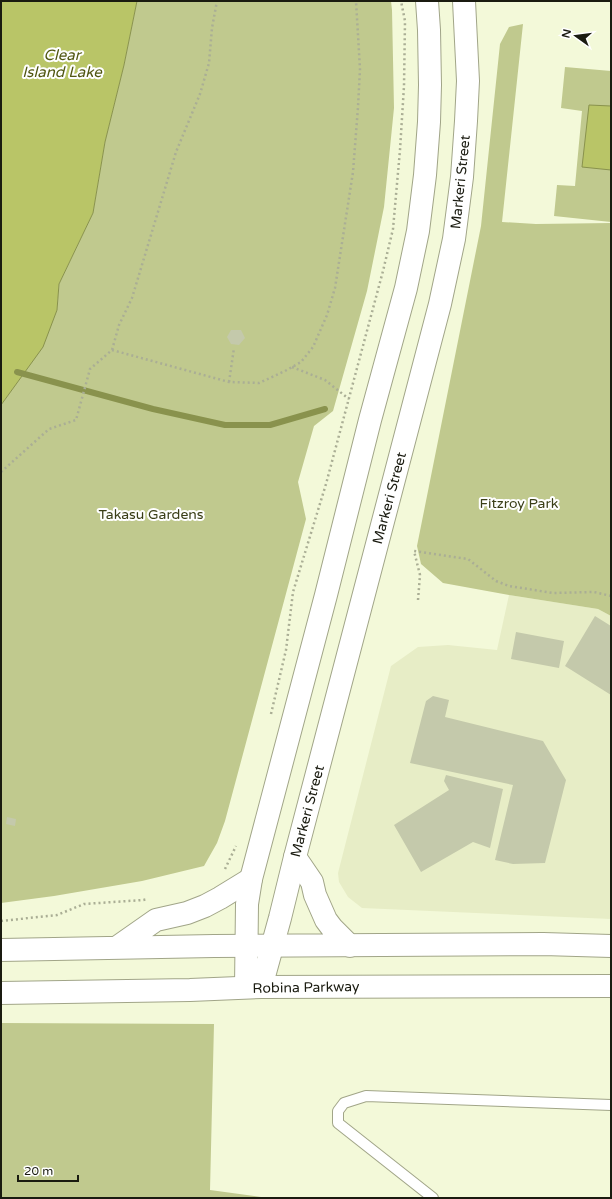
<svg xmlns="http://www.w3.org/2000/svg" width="612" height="1199" viewBox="0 0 612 1199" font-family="'Varela Round',sans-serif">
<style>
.built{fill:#e7edc6}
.green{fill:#c0c98e}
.water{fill:#b9c567;stroke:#89924d}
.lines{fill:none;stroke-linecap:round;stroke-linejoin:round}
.stream{stroke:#89924d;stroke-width:6}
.building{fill:#c4c9ab}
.service-casing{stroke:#a1a588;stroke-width:12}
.secondary-casing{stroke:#a1a588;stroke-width:24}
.primary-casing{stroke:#a1a588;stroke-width:24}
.path{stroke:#aaae95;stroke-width:2.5;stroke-dasharray:2 3;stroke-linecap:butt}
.service{stroke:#fff;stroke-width:10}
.secondary{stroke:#fff;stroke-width:22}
.primary{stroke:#fff;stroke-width:22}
.labels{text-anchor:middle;stroke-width:4;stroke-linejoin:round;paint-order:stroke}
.street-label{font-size:14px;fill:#1a1b10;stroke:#fff}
.park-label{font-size:14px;fill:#3a3e17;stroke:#fff}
.water-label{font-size:15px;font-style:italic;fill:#515712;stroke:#fff}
</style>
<rect width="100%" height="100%" fill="#f3f9d9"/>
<path class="built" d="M509,595L598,609L611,616V919L362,908L348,897L339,882L338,873L391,666L418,647L448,645L497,650Z"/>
<path class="green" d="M137,1H391L392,10L394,108L384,207L367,291L333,411L314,426L298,482L306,519L225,821L217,843L204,866L142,881L54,896L1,903V405L20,378L57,310L59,284L93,213L105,142L124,65Z
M523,24L502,222L536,224L611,223V616L598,609L509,595L443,583L421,564L417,546L481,226L500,44L509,27Z
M565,67L611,71V222L554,216L557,185L575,186L582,111L561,108Z
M1,1023L214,1024L210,1190L268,1198H1Z"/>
<path class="water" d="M1,1H137L124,65L105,142L93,213L59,284L57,310L43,347L1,405Z
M589,105L611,106V170L582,167Z"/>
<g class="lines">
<path class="stream" d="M17,372L153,409L225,425H270L325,409"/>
</g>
<path class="building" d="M231,330H241L245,338L239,345L231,344L227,337Z
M595,616L611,626V695L565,666Z
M516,632L564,641L559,668L511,659Z
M433,696L449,700L445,717L543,741L566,780L545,863L513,864L495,860L513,785L410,763L426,701Z
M446,775L503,789L490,848L473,842L421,872L394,825L449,790L444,781Z
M7,817L16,819L15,826L6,824Z"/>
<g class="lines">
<defs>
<path id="service" d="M433,1198L338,1123V1111L344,1103L366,1096L611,1105"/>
<path id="secondary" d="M246,987L247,904L251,879L326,595L370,420L406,288L418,231L425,175L429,122L430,85L429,30L427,1
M261,987L280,918L295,857L440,304L454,239L462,177L466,121L468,81L464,1"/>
<path id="primary" d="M295,857L312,882L315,895L326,920L332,928L350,946
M116,948L156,920L187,913L205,906L220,898L251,879
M1,950L214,946L543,944L611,946
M1,993L190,990L261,987L611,986"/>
</defs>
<use href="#service" class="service-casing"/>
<use href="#secondary" class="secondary-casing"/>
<use href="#primary" class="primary-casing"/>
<path class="path" d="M112,350L229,382L259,383L285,371L301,362L313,347L327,315L335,288L353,172L358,107L360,69L356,1
M292,367L325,380L349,399
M229,382L234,348
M1,472L49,429L76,420L90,369L112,350L119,325L132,298L176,152L200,94L209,63L212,28L217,1
M418,600L420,575L414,551L468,559L496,581L509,586L553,593L594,592L611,596
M271,714L286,650L293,592L326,484L383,271L393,229L400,150L404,86L405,21L401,1
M225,869L236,846
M1,921L57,915L84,904L143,900L148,899"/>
<use href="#service" class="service"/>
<use href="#secondary" class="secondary"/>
<use href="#primary" class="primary"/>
</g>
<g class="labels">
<g class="street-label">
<text transform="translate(460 182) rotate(-84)" y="5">Markeri Street</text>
<text transform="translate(389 498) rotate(-75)" y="5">Markeri Street</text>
<text transform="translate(307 811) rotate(-75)" y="5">Markeri Street</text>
<text transform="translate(306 987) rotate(-1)" y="5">Robina Parkway</text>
</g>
<g class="park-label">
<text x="519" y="508">Fitzroy Park</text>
<text x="151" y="519">Takasu Gardens</text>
</g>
<g class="water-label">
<text x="62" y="60">Clear<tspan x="62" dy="17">Island Lake</tspan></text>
</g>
</g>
<rect width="612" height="1199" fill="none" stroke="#1a1b10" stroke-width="4"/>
<g transform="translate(576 36) rotate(284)" stroke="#ffffff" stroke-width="3" paint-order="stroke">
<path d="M0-3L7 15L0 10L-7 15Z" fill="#1a1b10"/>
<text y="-6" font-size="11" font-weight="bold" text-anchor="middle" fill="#1a1b10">N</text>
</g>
<path d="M18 1175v6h60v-6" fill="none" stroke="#1a1b10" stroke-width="2"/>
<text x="24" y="1175" font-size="12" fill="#1a1b10" stroke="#ffffff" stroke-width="3" paint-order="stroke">20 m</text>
</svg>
